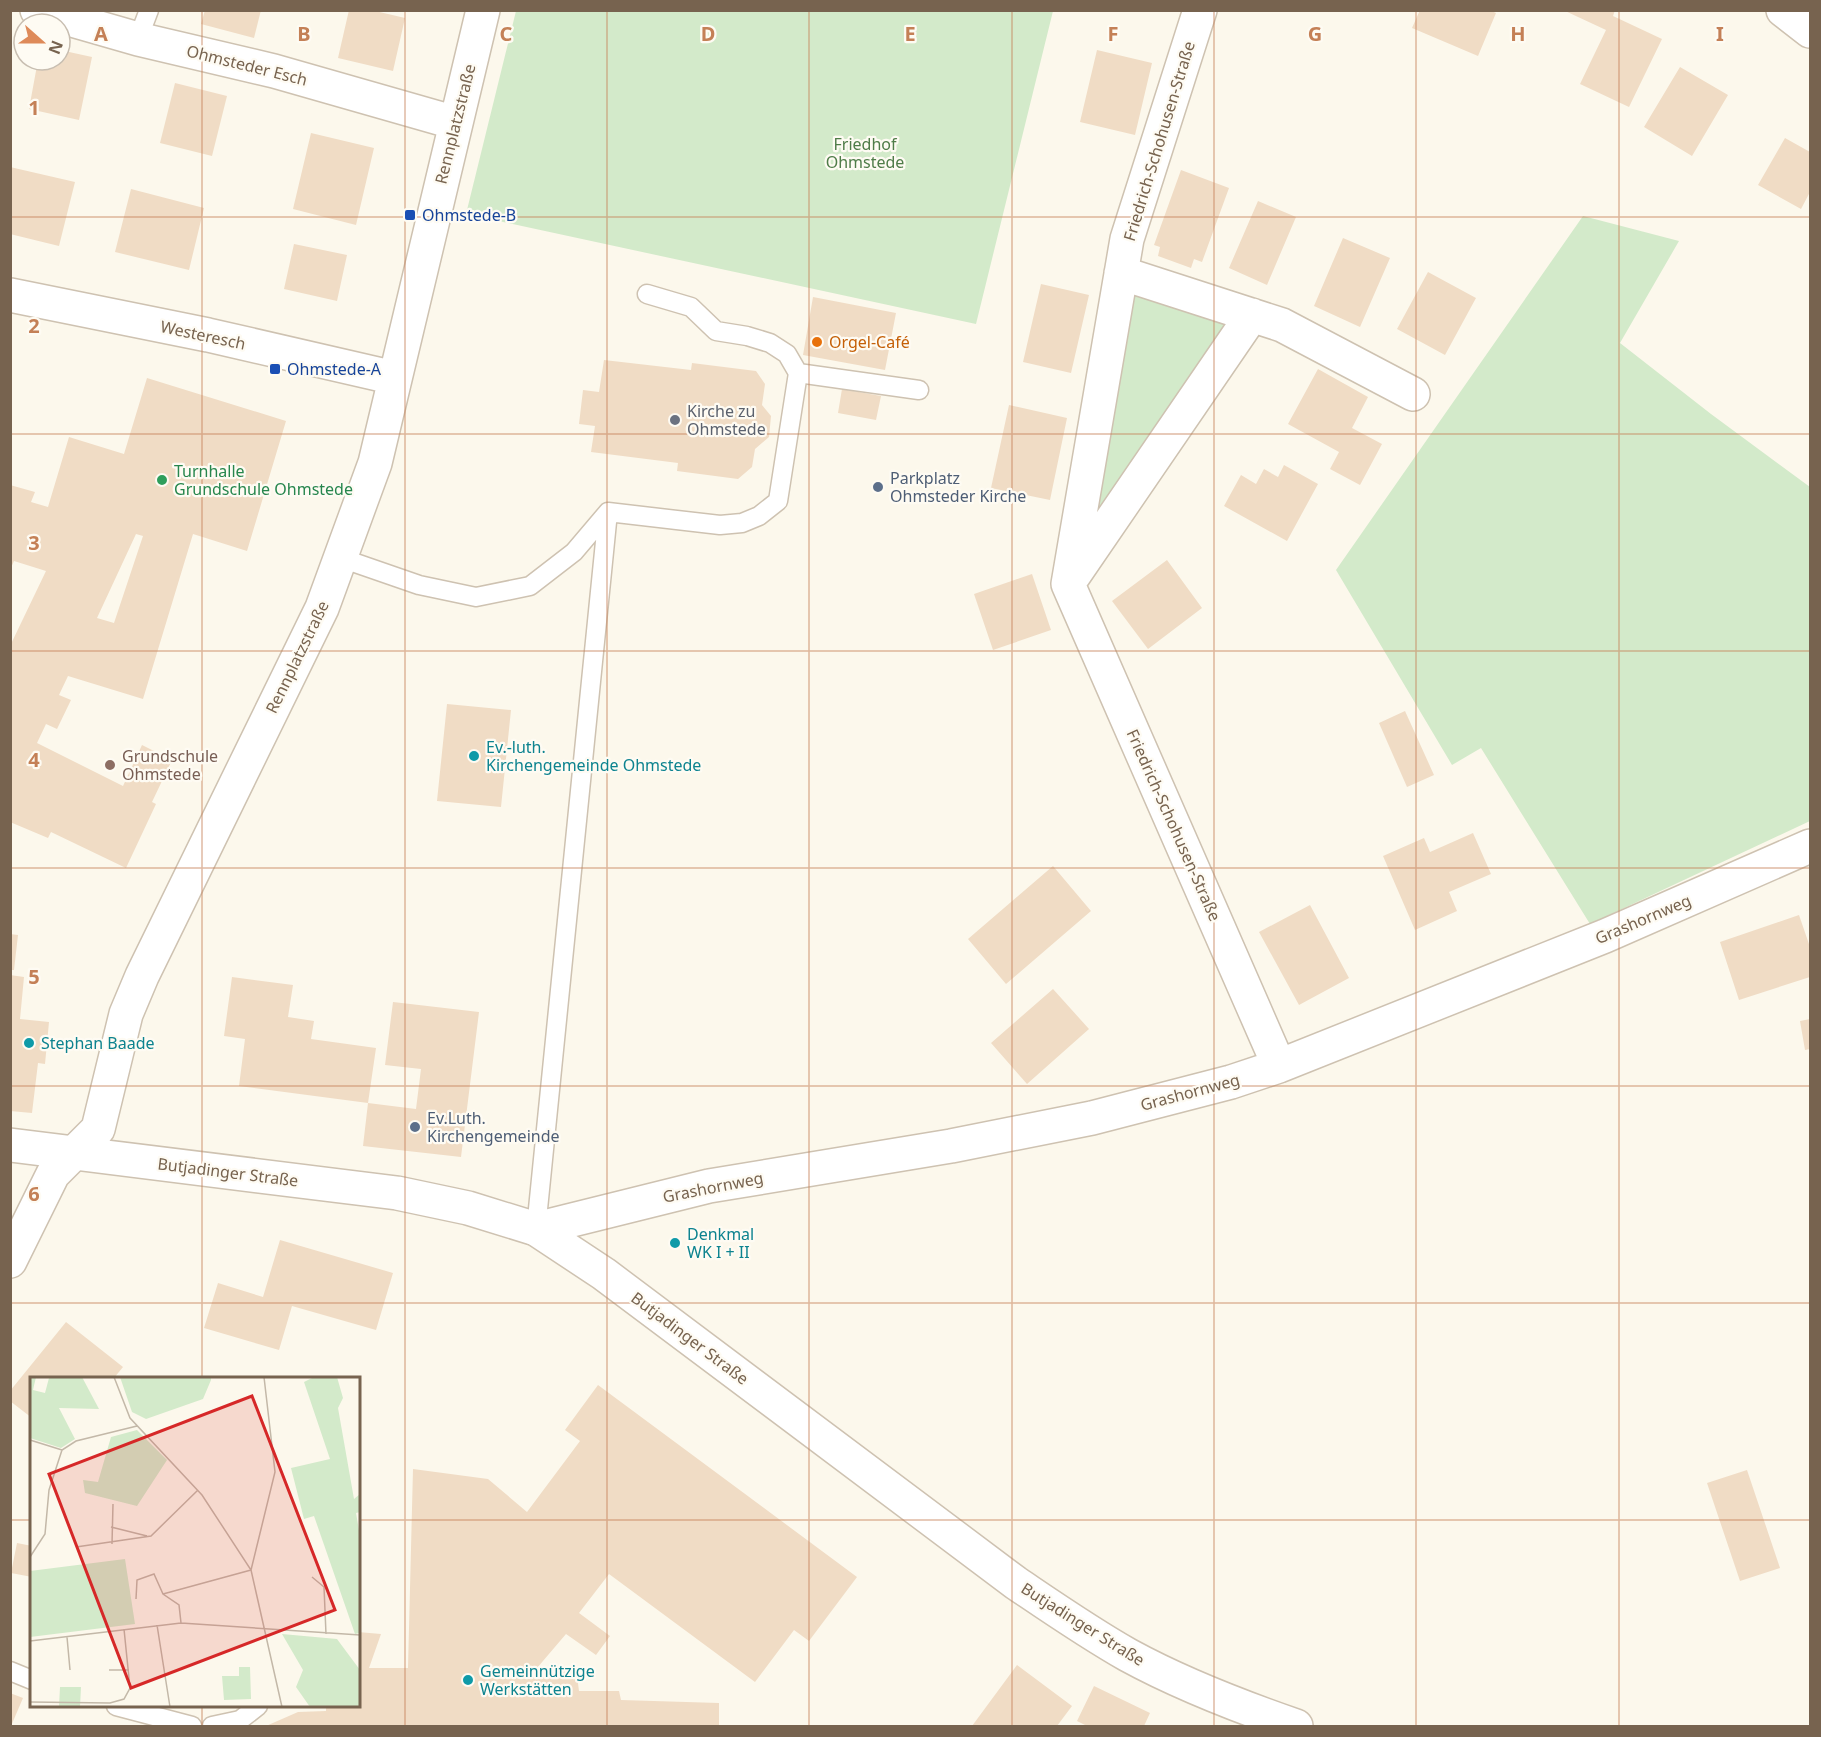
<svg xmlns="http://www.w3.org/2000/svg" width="1821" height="1737" viewBox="0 0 1821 1737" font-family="'Noto Sans',sans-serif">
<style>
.green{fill:#d3eaca}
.building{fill:#f0dcc5;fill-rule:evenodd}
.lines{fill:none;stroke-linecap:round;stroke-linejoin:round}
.service-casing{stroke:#cec2b1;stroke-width:21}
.minor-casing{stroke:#cec2b1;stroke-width:36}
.tertiary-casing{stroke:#cec2b1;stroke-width:36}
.service{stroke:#fff;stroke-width:18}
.minor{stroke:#fff;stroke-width:33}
.tertiary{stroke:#fff;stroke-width:33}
.grid{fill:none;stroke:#c48056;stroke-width:1.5;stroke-opacity:0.55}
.transit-dot{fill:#1a4fb4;stroke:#fefbf3;stroke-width:2}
.food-dot{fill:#e8710a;stroke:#fefbf3;stroke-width:2}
.worship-dot{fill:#6b7280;stroke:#fefbf3;stroke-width:2}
.leisure-dot{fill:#2e9e5b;stroke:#fefbf3;stroke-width:2}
.service-dot{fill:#5c6f8a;stroke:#fefbf3;stroke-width:2}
.culture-dot{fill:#0f9aa8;stroke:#fefbf3;stroke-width:2}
.education-dot{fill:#8d6e63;stroke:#fefbf3;stroke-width:2}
.labels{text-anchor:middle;stroke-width:4.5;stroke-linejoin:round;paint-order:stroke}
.street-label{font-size:16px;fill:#77634f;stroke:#fefbf3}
.park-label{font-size:16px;fill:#4f7c48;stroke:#fefbf3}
.transit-label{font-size:16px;fill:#164399;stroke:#fefbf3;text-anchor:start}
.food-label{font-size:16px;fill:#c56008;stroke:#fefbf3;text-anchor:start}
.worship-label{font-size:16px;fill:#5b616d;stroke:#fefbf3;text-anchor:start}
.leisure-label{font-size:16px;fill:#27864d;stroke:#fefbf3;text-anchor:start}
.service-label{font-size:16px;fill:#4e5e75;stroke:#fefbf3;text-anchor:start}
.culture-label{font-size:16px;fill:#0d838f;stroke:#fefbf3;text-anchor:start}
.education-label{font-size:16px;fill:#785e54;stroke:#fefbf3;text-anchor:start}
.inset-road{fill:none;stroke:#c3b8a8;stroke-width:1.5}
.view{fill:#d62828;fill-opacity:0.15;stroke:#d62828;stroke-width:3}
.inset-edge{fill:none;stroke:#77634f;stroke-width:3}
.grid-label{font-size:20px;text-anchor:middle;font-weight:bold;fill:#c48056;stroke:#fefbf3;stroke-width:4.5;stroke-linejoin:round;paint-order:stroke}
</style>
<rect width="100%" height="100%" fill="#fcf8ec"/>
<path class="green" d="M516,11H1053L976,324L466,214Z
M1583,216L1679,241L1620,343L1711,414L1810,487V821L1590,924L1481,748L1452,765L1336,570Z
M1131,293L1229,323L1091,527Z"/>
<path class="building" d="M205,10H261L254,38L201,24Z
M349,10H371L405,18L393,71L338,58Z
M1420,10H1489L1496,13L1478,56L1412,28Z
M1563,10H1615L1613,16L1662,39L1629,107L1580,84L1606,30Z
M60,50L92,57L79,120L29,109L38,60H60Z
M1097,50L1152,63L1135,135L1080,122Z
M1680,67L1728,95L1692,156L1644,127Z
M175,83L227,96L212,156L160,143Z
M311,133L374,148L356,225L293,209Z
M1785,138L1810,152V192L1801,209L1758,185Z
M10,167L75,182L59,246L10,234Z
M1181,170L1229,188L1202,262L1194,259L1191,268L1158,256L1160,247L1154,245Z
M131,189L204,208L189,270L115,252Z
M1258,201L1296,217L1267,285L1229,268Z
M1343,238L1390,258L1360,327L1314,306Z
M294,244L347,255L337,301L284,289Z
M1428,272L1476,298L1445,355L1397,329Z
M1041,284L1089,295L1071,373L1023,362Z
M813,297L896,313L885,370L803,355Z
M604,360L691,370L692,363L756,371L765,384L762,405L771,416L769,437L755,449L752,467L738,479L677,471L678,463L591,452L595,426L579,424L583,390L599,392Z
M1318,369L1368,397L1352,428L1382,444L1360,485L1330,469L1339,452L1288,424Z
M147,378L286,421L247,551L193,534L143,699L68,676L59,695L71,700L57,729L46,724L37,743L123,786L142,745L172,760L152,802L156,804L126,868L51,832L48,838L10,822V646L46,571L14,561L10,570V485L35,492L31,502L48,507L69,437L124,454ZM136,534L143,536L114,623L97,618Z
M842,389L881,396L876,420L838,413Z
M1009,405L1067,418L1050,500L991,488Z
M1284,465L1318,484L1287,541L1224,506L1241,475L1256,484L1264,469L1278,477Z
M1167,560L1202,608L1148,649L1112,601Z
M1032,574L1051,630L993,650L974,594Z
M447,704L511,710L501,807L437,801Z
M1405,711L1434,775L1407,787L1379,723Z
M1473,833L1491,874L1449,892L1457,911L1415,930L1383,856L1424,838L1430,852Z
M1053,866L1091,911L1006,984L968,939Z
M1310,905L1349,978L1299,1005L1259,932Z
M1799,915L1810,947V977L1739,1000L1720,942Z
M10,934L18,935L14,970H10Z
M10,975L24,977L20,1019L49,1022L45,1064L38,1063L32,1113L10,1111Z
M232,977L293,985L288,1017L314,1021L311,1039L376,1048L368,1103L239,1086L245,1039L224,1036Z
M1053,989L1089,1029L1027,1084L991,1043Z
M393,1002L479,1012L461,1157L363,1146L368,1103L416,1109L421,1069L385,1065Z
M1810,1019V1049L1805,1050L1800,1021Z
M280,1240L393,1273L376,1330L292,1306L279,1350L204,1328L218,1283L263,1297Z
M66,1322L123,1367L114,1378H32V1418L10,1401V1391Z
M598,1385L857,1577L809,1641L794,1630L755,1682L609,1574L579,1613L610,1636L596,1655L566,1634L537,1668H576L579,1691H619L621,1700L719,1703V1726H266L298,1712L326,1711V1706H358V1632L381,1634L369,1668H408L413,1469L488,1479L527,1512L580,1441L565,1430Z
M1747,1470L1780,1568L1740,1581L1707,1483Z
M17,1543L32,1546V1577L11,1573Z
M1017,1665L1072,1706L1057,1726H972Z
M1094,1686L1150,1713L1144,1726H1087L1077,1721Z
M10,1693L23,1698L11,1726H10Z"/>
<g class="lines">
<defs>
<path id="service" d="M138,39L149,10
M798,373L919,390
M341,558L419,585L476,597L530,586L574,552L608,512L720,525L742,523L759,516L778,501L798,373L787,354L770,343L747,336L716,331L691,307L647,294
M536,1229L608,512
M10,1671L32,1680
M116,1706L192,1726
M212,1726L240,1720L258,1706"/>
<path id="minor" d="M37,10L138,39L274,71L456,123
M1200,10L1127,239L1068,584L1279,1066
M1783,10L1810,31
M1121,273L1282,325L1413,394
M10,295L208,335L395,378
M1074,575L1252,315
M536,1229L709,1186L951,1146L1092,1118L1231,1082L1279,1066L1605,936L1810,846
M10,1261L53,1174L98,1129L126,1014L142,976L322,608L375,463L483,10"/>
<path id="tertiary" d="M10,1145L397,1193L468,1208L536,1229L604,1274L1016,1583C1053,1608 1089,1633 1128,1655C1181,1684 1238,1706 1296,1726"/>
</defs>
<use href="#service" class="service-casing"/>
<use href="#minor" class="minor-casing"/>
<use href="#tertiary" class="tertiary-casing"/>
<use href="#service" class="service"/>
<use href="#minor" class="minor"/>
<use href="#tertiary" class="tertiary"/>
</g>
<path class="grid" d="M202,10V1378M405,10V1726M607,10V1726M809,10V1726M1012,10V1726M1214,10V1726M1416,10V1726M1619,10V1726M10,217H1810M10,434H1810M10,651H1810M10,868H1810M10,1086H1810M10,1303H1810M10,1520H32M358,1520H1810M202,1706V1726"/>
<g class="transit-dot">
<rect x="404" y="209" width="12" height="12" rx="3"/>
<rect x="269" y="363" width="12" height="12" rx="3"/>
</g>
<circle class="food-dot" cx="817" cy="342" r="6"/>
<circle class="worship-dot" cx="675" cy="420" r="6"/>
<circle class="leisure-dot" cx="162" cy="480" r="6"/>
<g class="service-dot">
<circle cx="878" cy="487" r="6"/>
<circle cx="415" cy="1127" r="6"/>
</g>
<g class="culture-dot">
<circle cx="474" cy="756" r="6"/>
<circle cx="29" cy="1043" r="6"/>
<circle cx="675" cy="1243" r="6"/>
<circle cx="468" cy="1680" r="6"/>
</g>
<circle class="education-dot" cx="110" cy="765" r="6"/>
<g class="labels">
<g class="street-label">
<text transform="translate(247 65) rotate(14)" y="6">Ohmsteder Esch</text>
<text transform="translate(455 124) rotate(-76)" y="6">Rennplatzstraße</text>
<text transform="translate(1159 141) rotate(-73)" y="6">Friedrich-Schohusen-Straße</text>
<text transform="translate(203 335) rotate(12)" y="6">Westeresch</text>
<text transform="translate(297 657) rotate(-64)" y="6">Rennplatzstraße</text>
<text transform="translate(1174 825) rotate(66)" y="6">Friedrich-Schohusen-Straße</text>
<text transform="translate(1643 919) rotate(-23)" y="6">Grashornweg</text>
<text transform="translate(1190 1092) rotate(-15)" y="6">Grashornweg</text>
<text transform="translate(228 1172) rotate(7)" y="6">Butjadinger Straße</text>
<text transform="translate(713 1187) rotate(-11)" y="6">Grashornweg</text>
<text transform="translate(690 1338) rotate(37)" y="6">Butjadinger Straße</text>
<text transform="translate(1083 1624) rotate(32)" y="6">Butjadinger Straße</text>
</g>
<g class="park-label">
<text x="865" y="150">Friedhof<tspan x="865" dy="18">Ohmstede</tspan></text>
</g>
<g class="transit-label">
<text x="422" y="221">Ohmstede-B</text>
<text x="287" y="375">Ohmstede-A</text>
</g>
<g class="food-label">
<text x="829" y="348">Orgel-Café</text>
</g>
<g class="worship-label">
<text x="687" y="417">Kirche zu<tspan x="687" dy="18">Ohmstede</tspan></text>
</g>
<g class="leisure-label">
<text x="174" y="477">Turnhalle<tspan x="174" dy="18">Grundschule Ohmstede</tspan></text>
</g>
<g class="service-label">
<text x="890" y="484">Parkplatz<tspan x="890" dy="18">Ohmsteder Kirche</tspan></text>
<text x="427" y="1124">Ev.Luth.<tspan x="427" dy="18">Kirchengemeinde</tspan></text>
</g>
<g class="culture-label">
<text x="486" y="753">Ev.-luth.<tspan x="486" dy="18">Kirchengemeinde Ohmstede</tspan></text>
<text x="41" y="1049">Stephan Baade</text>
<text x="687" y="1240">Denkmal<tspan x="687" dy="18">WK I + II</tspan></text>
<text x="480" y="1677">Gemeinnützige<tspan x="480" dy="18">Werkstätten</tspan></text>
</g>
<g class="education-label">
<text x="122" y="762">Grundschule<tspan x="122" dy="18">Ohmstede</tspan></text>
</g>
</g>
<g transform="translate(30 1377)">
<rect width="330" height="330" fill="#fcf8ec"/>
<path d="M0,0H6L3,13L15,16L19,1L15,0H52L69,32L29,31L45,62L31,71L0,61ZM90,0H181V3L173,22L116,42L102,35ZM284,0H307L313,21L308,31L324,122L330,117V135L326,136L330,159V256L325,257L284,139L274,142L261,91L300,82L274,5ZM107,53L137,83L107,129L55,116L53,103L68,105L81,60ZM95,182L105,247L0,260V194ZM252,257L307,262L330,293V330H280L266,310L273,293ZM209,290H220L221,322L194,323L192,299H209ZM30,310H51L50,330H29Z" fill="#d3eaca"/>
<path class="inset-road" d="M84,0L100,41L172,118L221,193L133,217M234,0L245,95L221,193L252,330M0,63L32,73M81,150L117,159M82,167L83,127M46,170L121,159L168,113M0,180L15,157L19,113L32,73L46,64L107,49M282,200L294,210L296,257M106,222L107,203L124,197L133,217L149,228L151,246M127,248L140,330M37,260L40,293M0,264L151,246L330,258M79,293H99M0,325L80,326L94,322L100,311L94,252"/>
<path class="view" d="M222,19L305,233L101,311L19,97Z"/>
<rect width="330" height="330" class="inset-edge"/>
</g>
<g class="grid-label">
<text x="101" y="41">A</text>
<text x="304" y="41">B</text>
<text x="506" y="41">C</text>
<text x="708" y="41">D</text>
<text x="910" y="41">E</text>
<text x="1113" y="41">F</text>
<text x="1315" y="41">G</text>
<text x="1518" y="41">H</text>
<text x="1720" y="41">I</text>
<text x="34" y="115">1</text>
<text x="34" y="333">2</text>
<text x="34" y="550">3</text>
<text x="34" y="767">4</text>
<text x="34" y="984">5</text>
<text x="34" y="1201">6</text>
</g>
<rect width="1821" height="1737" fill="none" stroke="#77634f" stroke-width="24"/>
<g transform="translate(42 42) rotate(111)"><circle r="28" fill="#fefbf3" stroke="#c8beb1" stroke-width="1.5"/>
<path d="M0-4.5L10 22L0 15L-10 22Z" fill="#de8a59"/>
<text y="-9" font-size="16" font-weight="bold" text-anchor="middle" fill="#77634f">N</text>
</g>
</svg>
